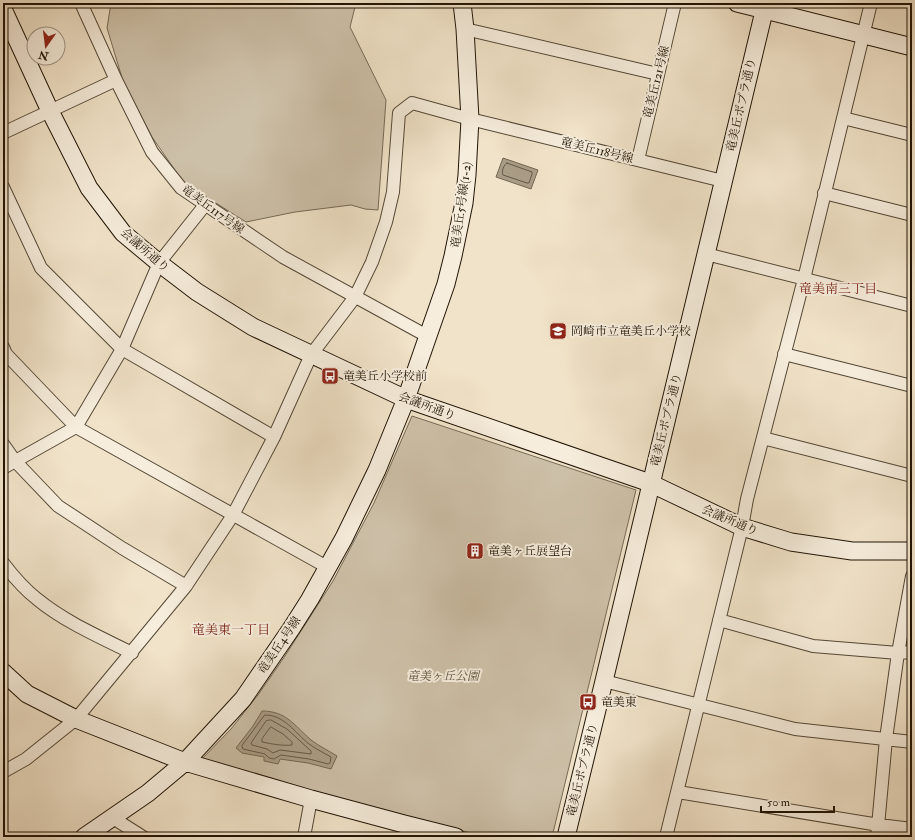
<svg xmlns="http://www.w3.org/2000/svg" width="915" height="840" viewBox="0 0 915 840" font-family="'IM FELL Double Pica','Noto Serif JP',serif">
<style>
.green{fill:#cdc0a8;stroke:#766a56}
.water{fill:#aa9d86;stroke:#736652}
.lines{fill:none;stroke-linecap:round;stroke-linejoin:round}
.shore{stroke:#655846;stroke-width:1}
.street-casing{stroke:#544836;stroke-width:14}
.secondary-casing{stroke:#201405;stroke-width:19}
.street{stroke:#f6eddc;stroke-width:12}
.secondary{stroke:#f6eddc;stroke-width:17}
.labels{text-anchor:middle;stroke-width:4;stroke-linejoin:round;paint-order:stroke}
.street-label{font-size:12px;fill:#201405;stroke:#f6eddc}
.poi-label{font-size:12px;fill:#201405;stroke:#f6eddc;text-anchor:start}
.park-label{font-size:12px;font-style:italic;fill:#5d503e;stroke:#f6eddc}
.neighbourhood-label{font-size:13px;fill:#7a1f14;stroke:#f6eddc}
</style>
<rect width="100%" height="100%" fill="#f1e3c9"/>
<filter id="stains"><feTurbulence type="fractalNoise" baseFrequency=".005" numOctaves="4"/><feColorMatrix values="0 0 0 0 .2 0 0 0 0 .09 0 0 0 0 .02 0 0 0 .5 -.17"/></filter>
<radialGradient id="worn" r=".72"><stop offset=".6" stop-color="#630" stop-opacity="0"/><stop offset="1" stop-color="#630" stop-opacity=".3"/></radialGradient>
<path class="green" d="M111,3H356L350,27L386,100L378,210L365,209L351,205L295,212L246,222L184,183L152,137L123,81L107,28Z
M412,416L636,490L552,837H489L471,833L200,761L231,729L258,695L285,656L333,581L374,503Z"/>
<path class="water" d="M503,158L538,170L531,189L496,177Z
M262,711C286,711 294,725 311,740C319,746 329,751 337,756L331,769L308,763L280,759L278,764L264,761V757L242,753L236,748L253,726Z"/>
<g class="lines">
<path class="shore" d="M507,163L532,172V174L529,183H527L503,175C501,172 504,164 507,163Z
M265,715C285,715 295,733 309,744C316,749 324,753 331,757L330,763L328,764L309,759L281,755L274,759L269,758L265,754L243,749L242,746Z
M271,720L287,729L311,751V754L280,750L273,753L267,749L252,745L251,743L266,721Z
M271,727L283,734L292,742V745C282,746 272,744 262,742V739Z"/>
<defs>
<path id="street" d="M81,3L116,80L152,152L181,188L283,257L427,336
M465,29L658,74
M843,118L912,135
M3,133L116,80
M638,160L675,3
M3,187L41,268L122,349L274,437
M824,193L912,215
M706,254L912,306
M3,347L6,354L76,427L327,567
M784,354L912,386
M763,438L912,476
M3,444L15,461L58,506L122,548L186,586
M3,468L76,427L122,349L159,263L205,205
M3,563C13,576 24,589 37,599C65,622 100,637 132,653
M719,620L813,646L898,653L912,652
M604,681L795,729L912,742
M3,772L26,759L76,719L186,586L233,515L274,437L311,355L355,297L372,262L386,222L393,192L399,113L412,103L470,119L723,181
M678,792L879,825L912,829
M113,818L143,837
M304,837L311,799
M666,837L742,527L747,499L804,279L871,3
M877,837L886,739L898,653L912,576"/>
<path id="secondary" d="M737,3L912,47
M3,9L50,111L89,188L123,233L159,263L197,292L253,327L406,399L650,483L742,527L791,542L852,551H912
M3,672L27,694L76,719L185,762L311,799L404,824L456,837
M84,837L148,793L185,762L243,699L291,629L310,599L344,538L377,470L406,399L446,284L453,256L464,203L467,175L470,119L465,29L462,3
M566,837L604,681L766,3"/>
</defs>
<use href="#street" class="street-casing"/>
<use href="#secondary" class="secondary-casing"/>
<use href="#street" class="street"/>
<use href="#secondary" class="secondary"/>
</g>
<defs>
<symbol id="school-square" viewBox="-11 -11 22 22"><rect x="-9" y="-9" width="18" height="18" rx="4" fill="#8f2418" stroke="#f6eddc"/><path d="M0-5L7-2L0 1L-7-2ZM-4 1L0 2.5L4 1V4Q0 6-4 4Z" fill="#fff"/></symbol>
<symbol id="bus-square" viewBox="-11 -11 22 22"><rect x="-9" y="-9" width="18" height="18" rx="4" fill="#8f2418" stroke="#f6eddc"/><path d="M-5-6H5V4H4V6H2V4H-2V6H-4V4H-5ZM-3.5-4V0h7V-4ZM-3.5 1.2v1.5H-2V1.2ZM2 1.2v1.5H3.5V1.2Z" fill="#fff"/></symbol>
<symbol id="building-square" viewBox="-11 -11 22 22"><rect x="-9" y="-9" width="18" height="18" rx="4" fill="#8f2418" stroke="#f6eddc"/><path d="M-4-6H4V6H1V3H-1V6H-4ZM-2.5-4.3h1.7v1.8h-1.7ZM.8-4.3h1.7v1.8H.8ZM-2.5-1h1.7V.8h-1.7ZM.8-1h1.7V.8H.8Z" fill="#fff"/></symbol>
</defs>
<g fill-rule="evenodd">
<use href="#school-square" x="548" y="321" width="20" height="20"/>
<use href="#bus-square" x="320" y="366" width="20" height="20"/>
<use href="#building-square" x="465" y="541" width="20" height="20"/>
<use href="#bus-square" x="578" y="692" width="20" height="20"/>
</g>
<g class="labels">
<g class="street-label">
<text transform="translate(656 82) rotate(-76)" y="4">竜美丘121号線</text>
<text transform="translate(741 105) rotate(-77)" y="4">竜美丘ポプラ通り</text>
<text transform="translate(597 150) rotate(14)" y="4">竜美丘118号線</text>
<text transform="translate(461 205) rotate(-82)" y="4">竜美丘5号線(1-2)</text>
<text transform="translate(213 209) rotate(36)" y="4">竜美丘117号線</text>
<text transform="translate(145 250) rotate(41)" y="4">会議所通り</text>
<text transform="translate(427 406) rotate(20)" y="4">会議所通り</text>
<text transform="translate(666 420) rotate(-76)" y="4">竜美丘ポプラ通り</text>
<text transform="translate(730 520) rotate(23)" y="4">会議所通り</text>
<text transform="translate(279 645) rotate(-56)" y="4">竜美丘4号線</text>
<text transform="translate(582 770) rotate(-76)" y="4">竜美丘ポプラ通り</text>
</g>
<g class="poi-label">
<text x="571" y="335">岡崎市立竜美丘小学校</text>
<text x="343" y="380">竜美丘小学校前</text>
<text x="488" y="555">竜美ヶ丘展望台</text>
<text x="601" y="706">竜美東</text>
</g>
<g class="park-label">
<text x="443" y="680">竜美ヶ丘公園</text>
</g>
<g class="neighbourhood-label">
<text x="838" y="293">竜美南三丁目</text>
<text x="231" y="634">竜美東一丁目</text>
</g>
</g>
<rect width="915" height="840" fill="none" stroke="#f1e3c9" stroke-width="16"/>
<rect x="4" y="4" width="907" height="832" fill="none" stroke="#201405" stroke-width="2"/>
<rect x="8" y="8" width="899" height="824" fill="none" stroke="#201405"/>
<g transform="translate(46 46) rotate(194)"><circle r="19" fill="#f6eddc" stroke="#a09686"/>
<path d="M0-3L7 15L0 10L-7 15Z" fill="#8f2418"/>
<text y="-6" font-size="11" font-weight="bold" text-anchor="middle" fill="#201405">N</text>
</g>
<path d="M761 806v6h73v-6" fill="none" stroke="#201405" stroke-width="2"/>
<text x="767" y="806" font-size="12" fill="#201405" stroke="#f6eddc" stroke-width="3" paint-order="stroke">50 m</text>
<rect width="100%" height="100%" filter="url(#stains)"/>
<rect width="100%" height="100%" fill="url(#worn)"/>
</svg>
